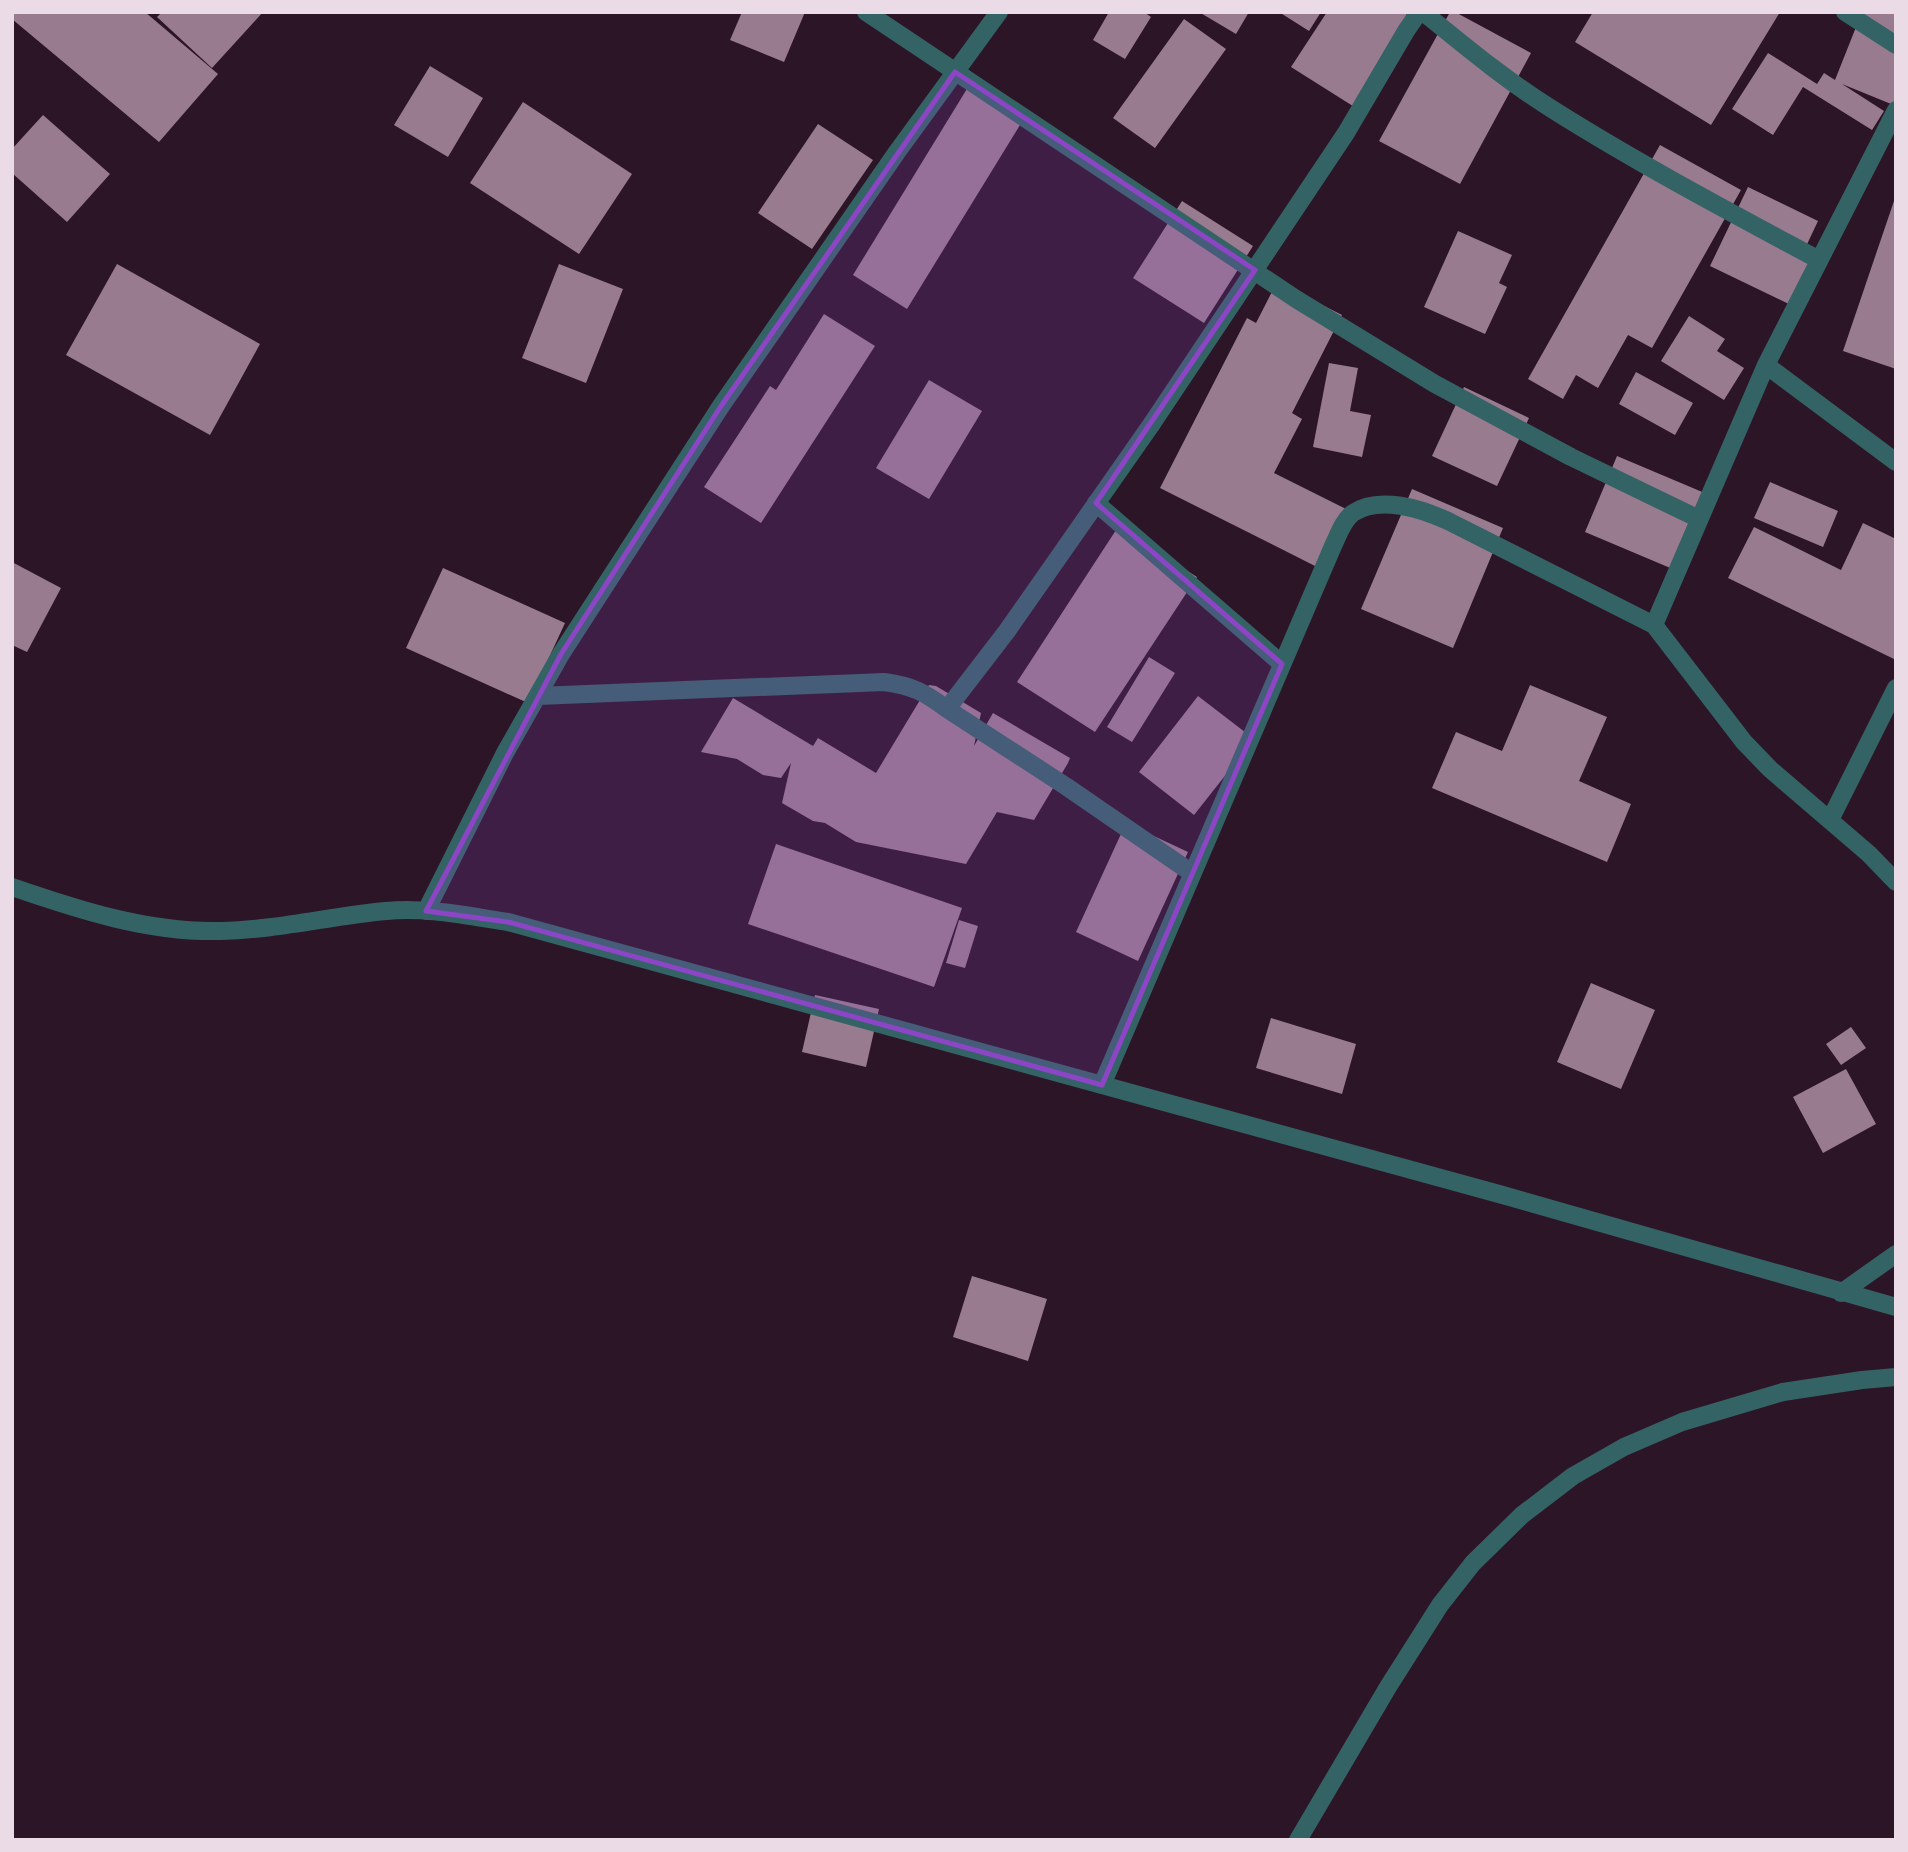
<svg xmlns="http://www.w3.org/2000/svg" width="1908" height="1852" viewBox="0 0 1908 1852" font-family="Roboto,sans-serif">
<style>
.building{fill:#997b8f}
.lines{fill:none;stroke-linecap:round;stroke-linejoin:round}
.minor{stroke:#346366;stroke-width:18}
.marked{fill:#8c46c5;fill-opacity:0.2;stroke:#8c46c5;stroke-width:5;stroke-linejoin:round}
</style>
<rect width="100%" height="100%" fill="#2c1526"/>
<path class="building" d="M12,12H145L218,74L159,142L12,19Z
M162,12H263L212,68L157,17Z
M742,12H805L784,62L730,40Z
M1109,12H1144L1151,17L1125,59L1093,40Z
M1199,12H1249L1236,34Z
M1279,12H1321L1309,31Z
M1327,12H1407L1406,14L1414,19L1356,108L1291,67Z
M1450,12H1455L1531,53L1460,184L1379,141Z
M1593,12H1780L1711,125L1575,42Z
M1862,12H1896V106L1842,84L1884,111L1872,130L1803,87L1773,135L1732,109L1768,53L1817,84L1824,73L1835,80Z
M1184,19L1226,49L1155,148L1113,118Z
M430,66L483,98L448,157L394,125Z
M973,79L1028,112L907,309L853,275Z
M523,102L632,174L579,254L470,183Z
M43,115L110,174L67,222L12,173V149Z
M818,124L873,160L812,249L758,213Z
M1660,145L1741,190L1652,348L1628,335L1598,388L1576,375L1563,399L1528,379Z
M1748,187L1818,221L1801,257L1815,264L1795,307L1710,266Z
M1895,198L1896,199V369L1843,351Z
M1182,201L1253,246L1204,323L1133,278Z
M1458,231L1512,255L1499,283L1507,287L1485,334L1424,307Z
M117,264L260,344L210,435L66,355Z
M559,264L623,289L586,383L522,358Z
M1277,282L1342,315L1292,413L1302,419L1274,473L1348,510L1319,568L1160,488L1247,318L1256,323Z
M824,314L875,346L761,523L704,487L770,386L776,390Z
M1689,316L1725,339L1717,351L1744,368L1724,400L1661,361Z
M1329,363L1358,368L1350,411L1371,415L1362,457L1313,447Z
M1636,372L1693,403L1675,435L1619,404Z
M929,380L982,411L929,499L876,468Z
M1464,387L1529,418L1497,486L1432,456Z
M1617,456L1707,494L1675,570L1585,532Z
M1770,482L1838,511L1823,547L1754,518Z
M1412,489L1503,528L1453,648L1361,609Z
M1863,523L1896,539V660L1728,578L1754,527L1841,570Z
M1118,527L1197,577L1095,732L1017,682Z
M12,562L61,588L27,652L12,645Z
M443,568L565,623L528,703L406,648Z
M1149,657L1175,673L1132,742L1107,727Z
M929,685L936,686L981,713L974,746L993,713L1070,758L1068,763L1034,820L997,812L966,864L856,842L825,823L813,821L782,803L791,763L781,778L763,775L737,759L701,752L733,698L813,746L818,738L876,773Z
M1530,685L1607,717L1579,781L1631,804L1607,862L1432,788L1456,732L1502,751Z
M1198,696L1254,739L1194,815L1139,772Z
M1126,823L1188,852L1138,961L1076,932Z
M776,844L962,908L934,987L748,924Z
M959,920L978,926L965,968L946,963Z
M1591,983L1655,1010L1621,1089L1557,1062Z
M815,995L879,1009L866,1067L802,1052Z
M1271,1018L1356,1044L1342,1094L1256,1068Z
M1851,1027L1866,1048L1841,1065L1826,1044Z
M1846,1069L1876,1124L1823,1153L1793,1097Z
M972,1276L1047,1299L1028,1361L953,1337Z"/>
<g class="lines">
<path class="minor" d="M866,12L1296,299L1435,384L1571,457L1699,519
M1423,12C1466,47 1508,82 1555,111C1641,165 1730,212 1819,260
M1845,12L1896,45
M1766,365L1896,462
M1096,503L1282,664
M1654,625L1766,365L1896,110
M538,696L884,682C913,686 924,692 947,709L1007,631L1151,425L1346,133L1406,31L1419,12
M947,709L1067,787L1192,873
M1830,820L1896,688
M12,887C79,910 149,933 221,931C276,930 331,916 386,911C427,907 468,916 508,922L1499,1194L1896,1307
M426,911L505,753L561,654L721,406L897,152L999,12
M1102,1085L1333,546C1338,536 1343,520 1353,513C1379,495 1422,509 1448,521L1654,625L1744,742L1770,769L1869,854L1896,882
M1841,1293L1896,1254
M1298,1840L1388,1687L1440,1605L1473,1563L1522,1515L1573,1476L1624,1447L1682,1422L1783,1392L1862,1380L1896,1377"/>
</g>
<path class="marked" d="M955,72L1255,270L1096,503L1282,664L1102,1085L508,922L426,911L561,654L721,406Z"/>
<rect width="1908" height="1852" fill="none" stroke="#ebdbe6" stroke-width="28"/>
</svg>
